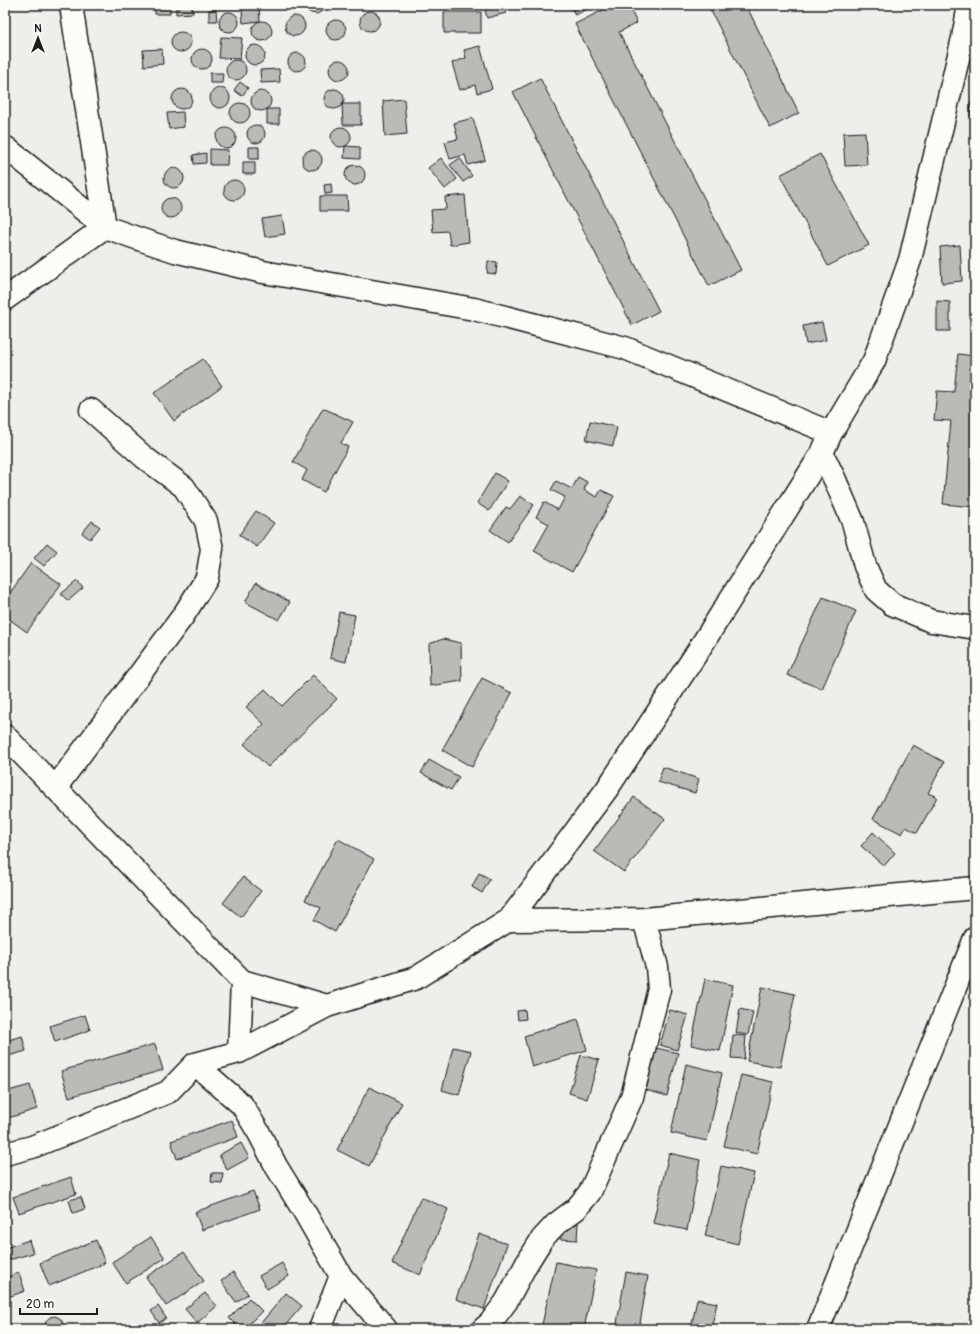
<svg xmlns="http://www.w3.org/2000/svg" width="980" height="1334" viewBox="0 0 980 1334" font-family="Pangolin,sans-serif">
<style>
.building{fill:#bbbab6;stroke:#1c1c1c}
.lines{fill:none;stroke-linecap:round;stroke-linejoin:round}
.street-casing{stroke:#1c1c1c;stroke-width:25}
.street{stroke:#fdfcf7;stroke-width:22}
</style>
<rect width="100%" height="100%" fill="#f0eeea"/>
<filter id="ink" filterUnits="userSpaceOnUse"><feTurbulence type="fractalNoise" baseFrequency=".025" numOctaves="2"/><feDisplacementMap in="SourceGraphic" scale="8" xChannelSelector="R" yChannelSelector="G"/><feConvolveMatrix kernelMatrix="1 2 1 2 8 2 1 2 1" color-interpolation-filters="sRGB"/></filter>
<g filter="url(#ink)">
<path class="building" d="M155,5H170V14H155Z
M176,5H192L193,13L176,14Z
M305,5H324V6L322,11L317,14L311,13L306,10Z
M443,5H465V8L443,9Z
M470,5H504L506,13L487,18L484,6L471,9Z
M570,5H596L575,15Z
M613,5H628L637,23L619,32L741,270L709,286L575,24Z
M708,5H746L799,113L770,128Z
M259,8L260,21L243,23L242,9Z
M209,10H216L217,21H209Z
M360 21a10 10 0 1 1 20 0a10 10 0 1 1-20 0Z
M444,12H481V33H444Z
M219 22a10 10 0 1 1 20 0a10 10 0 1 1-20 0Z
M285 26a10 10 0 1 1 20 0a10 10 0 1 1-20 0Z
M326 30a10 10 0 1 1 20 0a10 10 0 1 1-20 0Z
M252 31a10 10 0 1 1 20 0a10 10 0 1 1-20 0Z
M171 42a10 10 0 1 1 20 0a10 10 0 1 1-20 0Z
M221,37L242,38L240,59L219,58Z
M245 55a10 10 0 1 1 20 0a10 10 0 1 1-20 0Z
M480,46L492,89L477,93L475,85L460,90L452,63L466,58L464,50Z
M162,49L163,64L144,66L143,50Z
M192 59a10 10 0 1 1 20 0a10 10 0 1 1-20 0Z
M288 62a9 9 0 1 1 18 0a9 9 0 1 1-18 0Z
M226 70a10 10 0 1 1 20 0a10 10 0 1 1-20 0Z
M329 70a10 10 0 1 1 20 0a10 10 0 1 1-20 0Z
M279,69L280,82L261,83L260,70Z
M210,73H223L222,83H210Z
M540,78L659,311L632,325L513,92Z
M240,82L248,88L242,96L234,90Z
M210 98a10 10 0 1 1 20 0a10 10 0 1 1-20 0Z
M172 99a10 10 0 1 1 20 0a10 10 0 1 1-20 0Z
M324 99a10 10 0 1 1 20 0a10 10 0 1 1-20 0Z
M251 101a10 10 0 1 1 20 0a10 10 0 1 1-20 0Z
M404,99L407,134L385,136L383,101Z
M971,101L975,102V116H970Z
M230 113a10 10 0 1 1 20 0a10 10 0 1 1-20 0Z
M342,104H361V125H343Z
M267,109H279V124H267Z
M183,112L184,127L169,129L167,113Z
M473,118L485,160L468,165L465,155L450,159L445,142L458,139L454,123Z
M247 134a9 9 0 1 1 18 0a9 9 0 1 1-18 0Z
M331 137a10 10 0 1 1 20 0a10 10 0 1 1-20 0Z
M216 138a10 10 0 1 1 20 0a10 10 0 1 1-20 0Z
M865,132L867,165L845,166L843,133Z
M345,146L360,147V159L344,158Z
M249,147H259V159H249Z
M210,149L228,150L227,165H210Z
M302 160a10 10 0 1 1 20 0a10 10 0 1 1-20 0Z
M206,153V163L194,164L193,155Z
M820,154L869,245L828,266L780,175Z
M441,158L457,179L445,189L428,168Z
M460,158L472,176L463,182L450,165Z
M243,162H255V174H243Z
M345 175a10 10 0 1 1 20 0a10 10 0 1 1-20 0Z
M164 178a10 10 0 1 1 20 0a10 10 0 1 1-20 0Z
M224 190a10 10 0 1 1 20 0a10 10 0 1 1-20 0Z
M331,184L332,193L325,194L324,185Z
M465,195L469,242L450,245L448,231L433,232L431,210L446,209L445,197Z
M320,196H347L348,211H320Z
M161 208a10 10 0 1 1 20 0a10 10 0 1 1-20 0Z
M282,216L285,234L265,237L262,219Z
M960,245L962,281L942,283L940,247Z
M488,261L497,262L496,274L487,273Z
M937,301L950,302V331H937Z
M822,322L826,340L806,344L803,326Z
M958,354L975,356V507L943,504L951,421L934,420L937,391L954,392Z
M203,359L222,386L174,421L154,393Z
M323,408L353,422L341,443L348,447L324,492L302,480L307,470L293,462Z
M590,421L617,427L613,446L586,440Z
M495,473L508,481L489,511L477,503Z
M578,477L587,482L584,490L597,497L601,490L614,496L572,572L534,551L549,524L536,517L544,502L558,510L565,497L551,490L556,481L572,489Z
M520,496L534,505L508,542L490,530L506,507L510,509Z
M256,511L274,523L257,547L239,535Z
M92,521L100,527L90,539L82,533Z
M47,543L57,551L44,566L34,558Z
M31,563L61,584L27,632L5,616V600Z
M77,581L83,588L68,601L61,594Z
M256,583L290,602L279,620L245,602Z
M823,597L856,611L822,689L787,675Z
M339,612L355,615L346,662L330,658Z
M443,639L461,643L462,681L430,686L429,644Z
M313,675L337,699L268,767L244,744L264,724L246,707L265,689L282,706Z
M482,678L512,693L472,767L442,750Z
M913,745L944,762L928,793L937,797L917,833L906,827L902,834L873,819Z
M429,760L459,777L451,790L421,773Z
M663,767L699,779L695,793L658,782Z
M634,797L665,819L624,872L594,851Z
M873,832L895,853L884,866L861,846Z
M338,839L374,859L335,932L314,920L321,908L305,900Z
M479,873L490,879L482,893L472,887Z
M243,877L261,891L241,917L223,903Z
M705,979L733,985L720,1051L691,1045Z
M762,987L795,994L780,1067L747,1061Z
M740,1009L753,1012L748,1035L736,1033Z
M525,1010L526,1019L518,1020L517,1011Z
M670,1010L688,1015L677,1050L660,1045Z
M85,1015L90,1030L55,1042L50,1026Z
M578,1019L587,1050L532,1067L524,1036Z
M733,1035L746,1036L744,1059L731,1058Z
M22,1036L26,1051L5,1057V1041Z
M155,1044L163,1070L69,1097L61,1071Z
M453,1047L471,1051L459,1095L442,1090Z
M656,1048L678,1053L667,1096L646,1090Z
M581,1055L599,1060L587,1099L569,1093Z
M686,1064L722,1073L707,1141L671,1133Z
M741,1075L773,1082L757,1154L724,1146Z
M30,1085L37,1109L5,1119V1092Z
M369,1087L402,1103L369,1166L337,1150Z
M232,1120L238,1137L177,1159L171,1141Z
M241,1143L249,1158L227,1170L219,1155Z
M669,1153L700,1160L687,1230L653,1223Z
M721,1166L754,1173L738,1244L705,1236Z
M212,1173H223L222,1183L211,1182Z
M71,1177L76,1194L19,1213L13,1197Z
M253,1191L260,1209L202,1230L195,1212Z
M81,1197L85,1209L73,1213L69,1200Z
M421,1197L448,1209L420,1275L392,1263Z
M560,1223H578L577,1240L560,1239Z
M479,1234L507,1244L484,1309L456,1299Z
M151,1237L165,1258L126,1283L112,1262Z
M29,1240L33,1253L9,1260L5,1248Z
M96,1240L105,1263L49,1286L40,1263Z
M184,1252L204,1281L166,1306L146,1277Z
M556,1262L596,1270L584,1329H541Z
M282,1263L289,1276L267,1289L259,1276Z
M233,1272L248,1294L236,1302L221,1281Z
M626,1272L648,1276L639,1329H616Z
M19,1273L25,1291L5,1298V1278Z
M205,1293L217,1306L197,1323L185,1309Z
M286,1293L302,1306L282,1329H256Z
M249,1298L262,1311L244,1329H240L229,1318Z
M697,1299L717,1303L711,1329H691Z
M158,1306L166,1318L159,1323L151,1311Z
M55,1316L61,1319L63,1324L62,1329H46L45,1326L46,1321L50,1317Z"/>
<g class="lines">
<defs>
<path id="street" d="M71,5L105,227
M5,147L105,227L145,241L175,251L263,272L474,309L625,348L831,433
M5,299L105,227
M822,453L835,480L853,522L865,566L876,590L892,604L931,621L975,628
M5,736L242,981L239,1052
M56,787L183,616L207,578L212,549L206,521L184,487L145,458L91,410
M509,920L607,789L696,654L822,453L831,433L874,361L910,260L963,38L969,5
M242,981L327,1006
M195,1064L242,1105L259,1133L276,1166L305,1213L341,1276L320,1329
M5,1154L32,1147L168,1092L195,1064L239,1052L327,1006L416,978L509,920L644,919L975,888
M341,1276L386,1329
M483,1329L490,1323L506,1302L527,1263L542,1239L556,1224L576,1209L590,1192L632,1097L659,989L657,967L644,919
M818,1329L975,938"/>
</defs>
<use href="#street" class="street-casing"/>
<use href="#street" class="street"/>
</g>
</g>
<rect width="980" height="1334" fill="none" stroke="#fdfcf7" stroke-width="20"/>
<rect x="10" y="10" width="960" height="1314" fill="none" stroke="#1c1c1c" stroke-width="1.5" filter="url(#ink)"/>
<g transform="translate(38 38)" stroke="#fdfcf7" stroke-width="3" paint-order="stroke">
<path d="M0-3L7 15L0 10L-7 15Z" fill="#1c1c1c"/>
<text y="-6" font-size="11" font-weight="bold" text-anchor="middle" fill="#1c1c1c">N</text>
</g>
<path d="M20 1308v6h77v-6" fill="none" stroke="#1c1c1c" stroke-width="2"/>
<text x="26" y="1308" font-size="12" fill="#1c1c1c" stroke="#fdfcf7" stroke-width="3" paint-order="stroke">20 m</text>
</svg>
